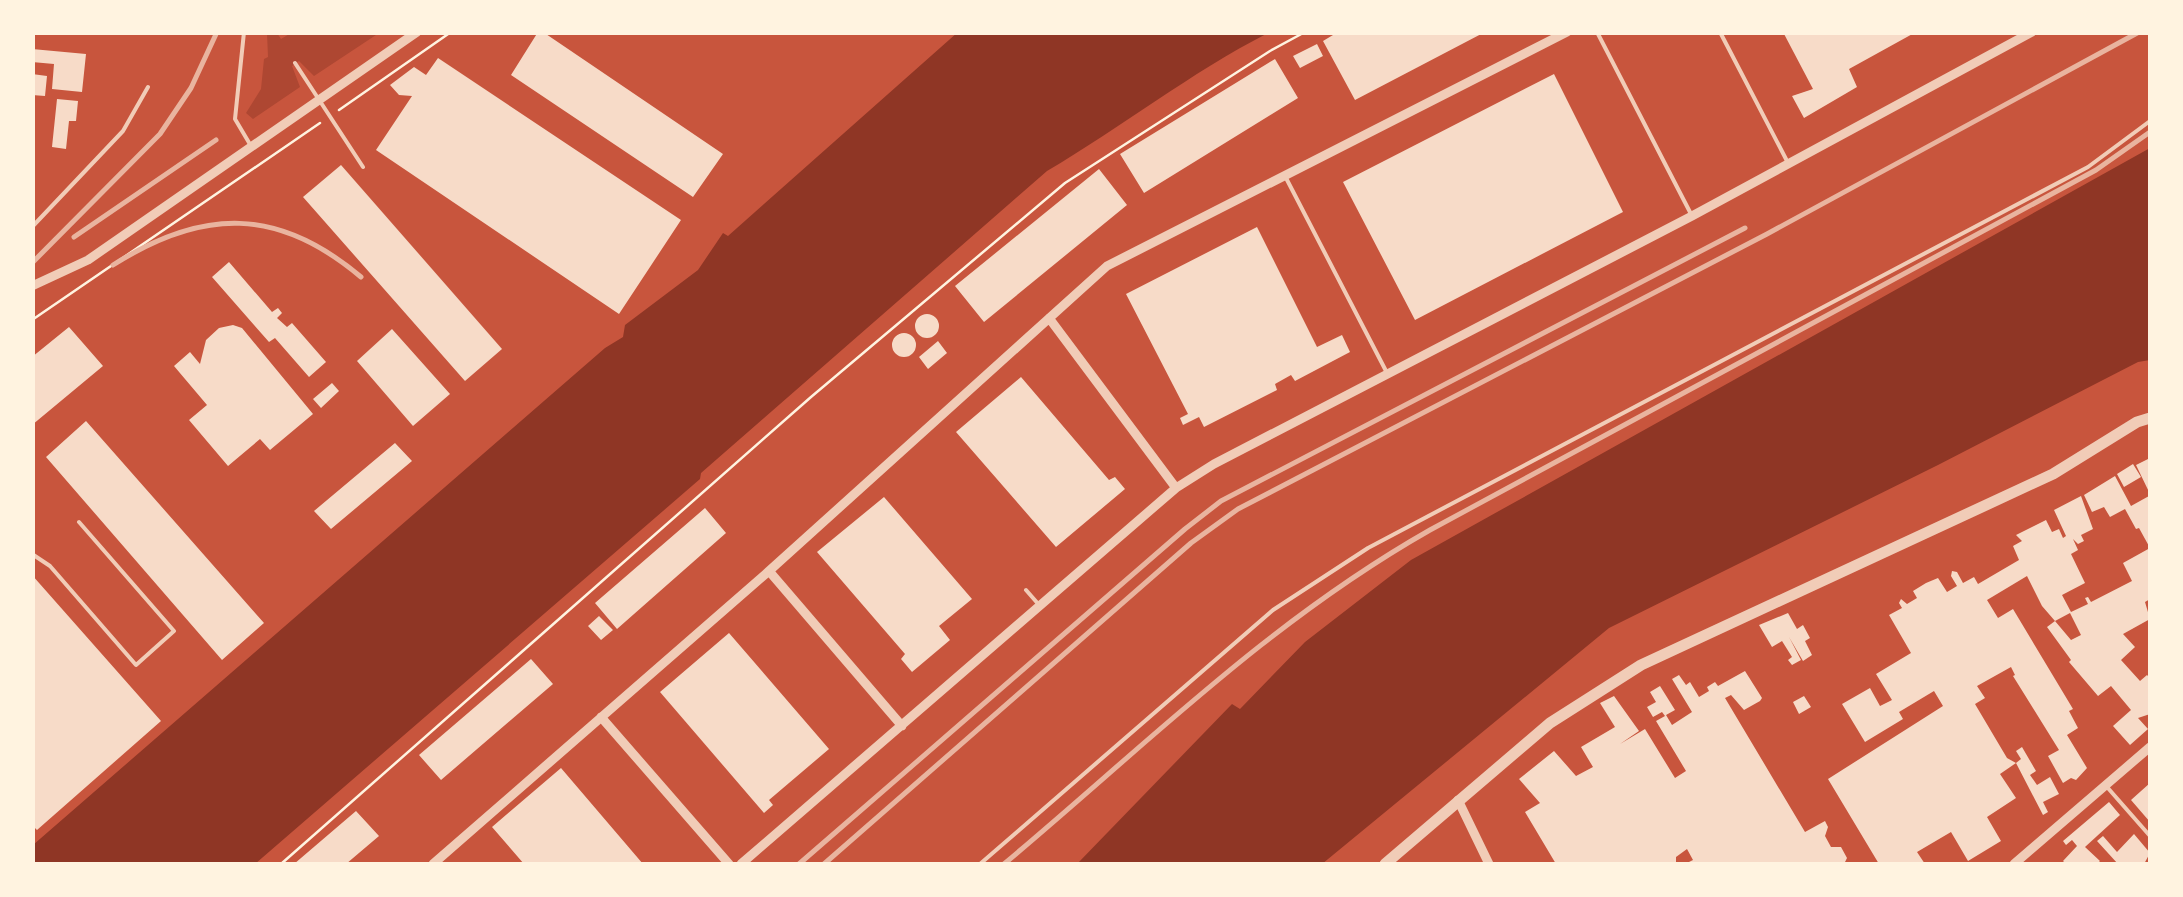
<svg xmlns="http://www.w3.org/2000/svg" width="2183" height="897" viewBox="0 0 2183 897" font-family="Literata,serif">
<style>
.green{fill:#ae4732}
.water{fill:#8f3625}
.building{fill:#f7dbc8;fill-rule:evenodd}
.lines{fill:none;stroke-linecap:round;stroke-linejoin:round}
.path{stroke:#fff3e0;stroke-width:2.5}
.service{stroke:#f1ccb7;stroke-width:4}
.minor{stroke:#f1ccb7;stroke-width:9}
.tertiary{stroke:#f1ccb7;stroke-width:11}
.rail{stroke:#e9b49f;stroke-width:5}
</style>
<rect width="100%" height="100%" fill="#c8553d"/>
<path class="green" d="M336,32L379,33L314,76L299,61L292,66L300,87L253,119L246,113L261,89L264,59L268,57L267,33H277L281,39L291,33Z"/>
<path class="water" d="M958,32L1268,33C1190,73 1122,127 1047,171L701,473L700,479L255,864H33V845L605,348L623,337L625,325L698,270L723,233L728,236Z
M2150,148V360L2138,362L1938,465L1609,628L1322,864H1077L1232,704L1240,709L1305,642L1411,560Z"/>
<path class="building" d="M538,32H543L723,154L693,197L511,75Z
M1338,32H1485L1355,100L1323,41Z
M1783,32H1916L1849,69L1857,87L1804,118L1792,96L1813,89Z
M1317,44L1323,56L1300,68L1293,56Z
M32,49L86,54L82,92L52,89L54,64L32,62Z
M438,58L681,220L619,314L376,150L412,96L399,95L390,85L414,67L426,75Z
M1275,59L1298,98L1144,193L1120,154Z
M32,74L47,76L45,96L32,95Z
M1554,74L1623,212L1415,320L1343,182Z
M57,99L78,101L76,121H69L66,149L52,147Z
M341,165L502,349L465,381L303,197Z
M1099,169L1127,205L984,322L955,286Z
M1257,227L1317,347L1342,335L1350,352L1295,381L1291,375L1275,384L1277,390L1204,427L1199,417L1183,425L1180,418L1188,414L1126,294Z
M229,262L272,312L278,308L282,313L277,318L287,327L292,323L326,362L309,377L275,338L269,342L212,277Z
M915 326a12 12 0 1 1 24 0a12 12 0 1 1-24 0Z
M233,325L242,328L313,414L270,450L260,439L228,466L189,420L207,405L174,366L190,352L200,364L206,340L219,328Z
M69,327L103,366L32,425V357Z
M392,329L450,394L413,426L357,361Z
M892 345a12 12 0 1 1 24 0a12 12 0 1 1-24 0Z
M938,341L947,353L928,369L919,357Z
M1021,377L1109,480L1115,477L1125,489L1056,547L956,432Z
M332,383L339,391L321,408L313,399Z
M86,421L264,623L222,660L46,457Z
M395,443L412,461L331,529L314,511Z
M2150,458V494L2136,465Z
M2133,464L2141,477L2124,487L2117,474Z
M2115,476L2131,506L2149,496L2150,499V599L2145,602L2150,619L2123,634L2135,647L2121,660L2140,681L2147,675L2150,678V714L2138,718L2148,729L2130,745L2113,726L2131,710L2111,686L2098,696L2069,662L2071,660L2047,627L2055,621L2042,606L2027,576L1987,600L1998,618L2013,609L2073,709L2069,711L2078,728L2067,735L2087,768L2076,780L2071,778L2063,783L2048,756L2059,750L2013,676L2015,675L2011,667L1977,686L1985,698L1975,704L2007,758L2016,763L2021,759L2016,751L2022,747L2036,771L2030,775L2037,785L2050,777L2059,794L2043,802L2048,812L2043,815L2016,763L2000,774L2016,798L1987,817L2001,841L1968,861L1951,832L1917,852L1925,864H1879L1828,779L1943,706L1934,691L1899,712L1903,719L1865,742L1842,704L1870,688L1880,706L1892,700L1876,674L1911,653L1889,615L1902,608L1899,603L1901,599L1907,604L1917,598L1913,591L1926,583L1938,578L1947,592L1957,586L1951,576L1952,571L1957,572L1963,583L1974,577L1978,584L2019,560L2013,546L2022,541L2016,535L2046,520L2052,532L2059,529L2063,538L2066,536L2054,510L2081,496L2093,529L2081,535L2084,541L2078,544L2073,539L2078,550L2071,554L2085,583L2062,595L2071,612L2088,604L2085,598L2088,597L2091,602L2132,581L2123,563L2150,548L2139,528L2136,529L2125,509L2110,517L2104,507L2092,512L2084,495ZM2070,613L2081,635L2071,640L2055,621Z
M884,497L972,599L939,626L950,640L912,672L901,659L905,654L817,552Z
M705,508L726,533L617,629L595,603Z
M32,575L161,721L37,830L32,825Z
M1788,613L1797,629L1803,625L1810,638L1805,641L1812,655L1803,661L1789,637L1801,660L1792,665L1788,660L1792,657L1782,641L1772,647L1759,625Z
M599,616L613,630L601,640L588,626Z
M729,633L829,749L769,800L773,805L764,813L660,692Z
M531,659L553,684L441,780L419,755Z
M1745,671L1762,698L1760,701L1744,710L1731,695L1725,698L1805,832L1825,821L1828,827L1825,836L1831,847H1841L1847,858L1844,864H1685L1693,860L1687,849L1676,857V862L1673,864L1667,862L1662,864H1556L1525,812L1540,803L1519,779L1554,751L1576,776L1593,767L1581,747L1615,727L1600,703L1614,696L1639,731L1620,744L1645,729L1675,778L1686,771L1656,721L1665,716L1662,712L1653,717L1647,707L1656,702L1650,692L1660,686L1675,710L1666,715L1672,725L1692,712L1672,679L1679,675L1686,685L1690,682L1699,697L1709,691L1707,687L1715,682L1718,686Z
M1804,696L1811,707L1799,714L1793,702Z
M561,768L643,864H524L492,827Z
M2150,783V822L2131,800Z
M2109,802L2120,815L2085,847L2100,861L2097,864H2066L2063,861L2077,846L2072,840L2066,845L2063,841Z
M356,811L379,836L346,864H294Z
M2134,834L2150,853L2144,864H2118L2097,841L2103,836L2117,852Z"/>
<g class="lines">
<path class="path" d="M339,110L451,32
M32,320L320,123
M281,864L811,397L1065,183L1270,51L1305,32"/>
<path class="service" d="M244,32L235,119L251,146
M1597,32L1692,216
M1720,32L1787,161
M295,63L363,167
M1285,176L1386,371
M32,227L123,131L148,87
M32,554L50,566L136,665L174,631L79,522
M1026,590L1040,606
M2107,787L2150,836
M980,864L1273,610L1368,548L2088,167L2150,121"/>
<path class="minor" d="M32,286L88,260L417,32
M1049,318L1176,488
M769,571L902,726
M601,717L729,864
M1458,800L1489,864
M433,864L769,571L1107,266L1567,32
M741,864L1176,488L1214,464L1692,216L2032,32
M2014,864L2150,747"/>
<path class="tertiary" d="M1385,864L1550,723L1641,665L2053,474L2137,422L2150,418"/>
<path class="rail" d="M74,237L216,140
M32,263L160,134L191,88L217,32
M113,265C203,208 278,207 361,277
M799,864L1185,529L1221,501L1745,228
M824,864L1191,543L1238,509L1767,234L2139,32
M1004,864C1145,746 1268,622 1430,530L2096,170L2150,132"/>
</g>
<rect width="2183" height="897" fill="none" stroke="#fff3e0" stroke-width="70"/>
</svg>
